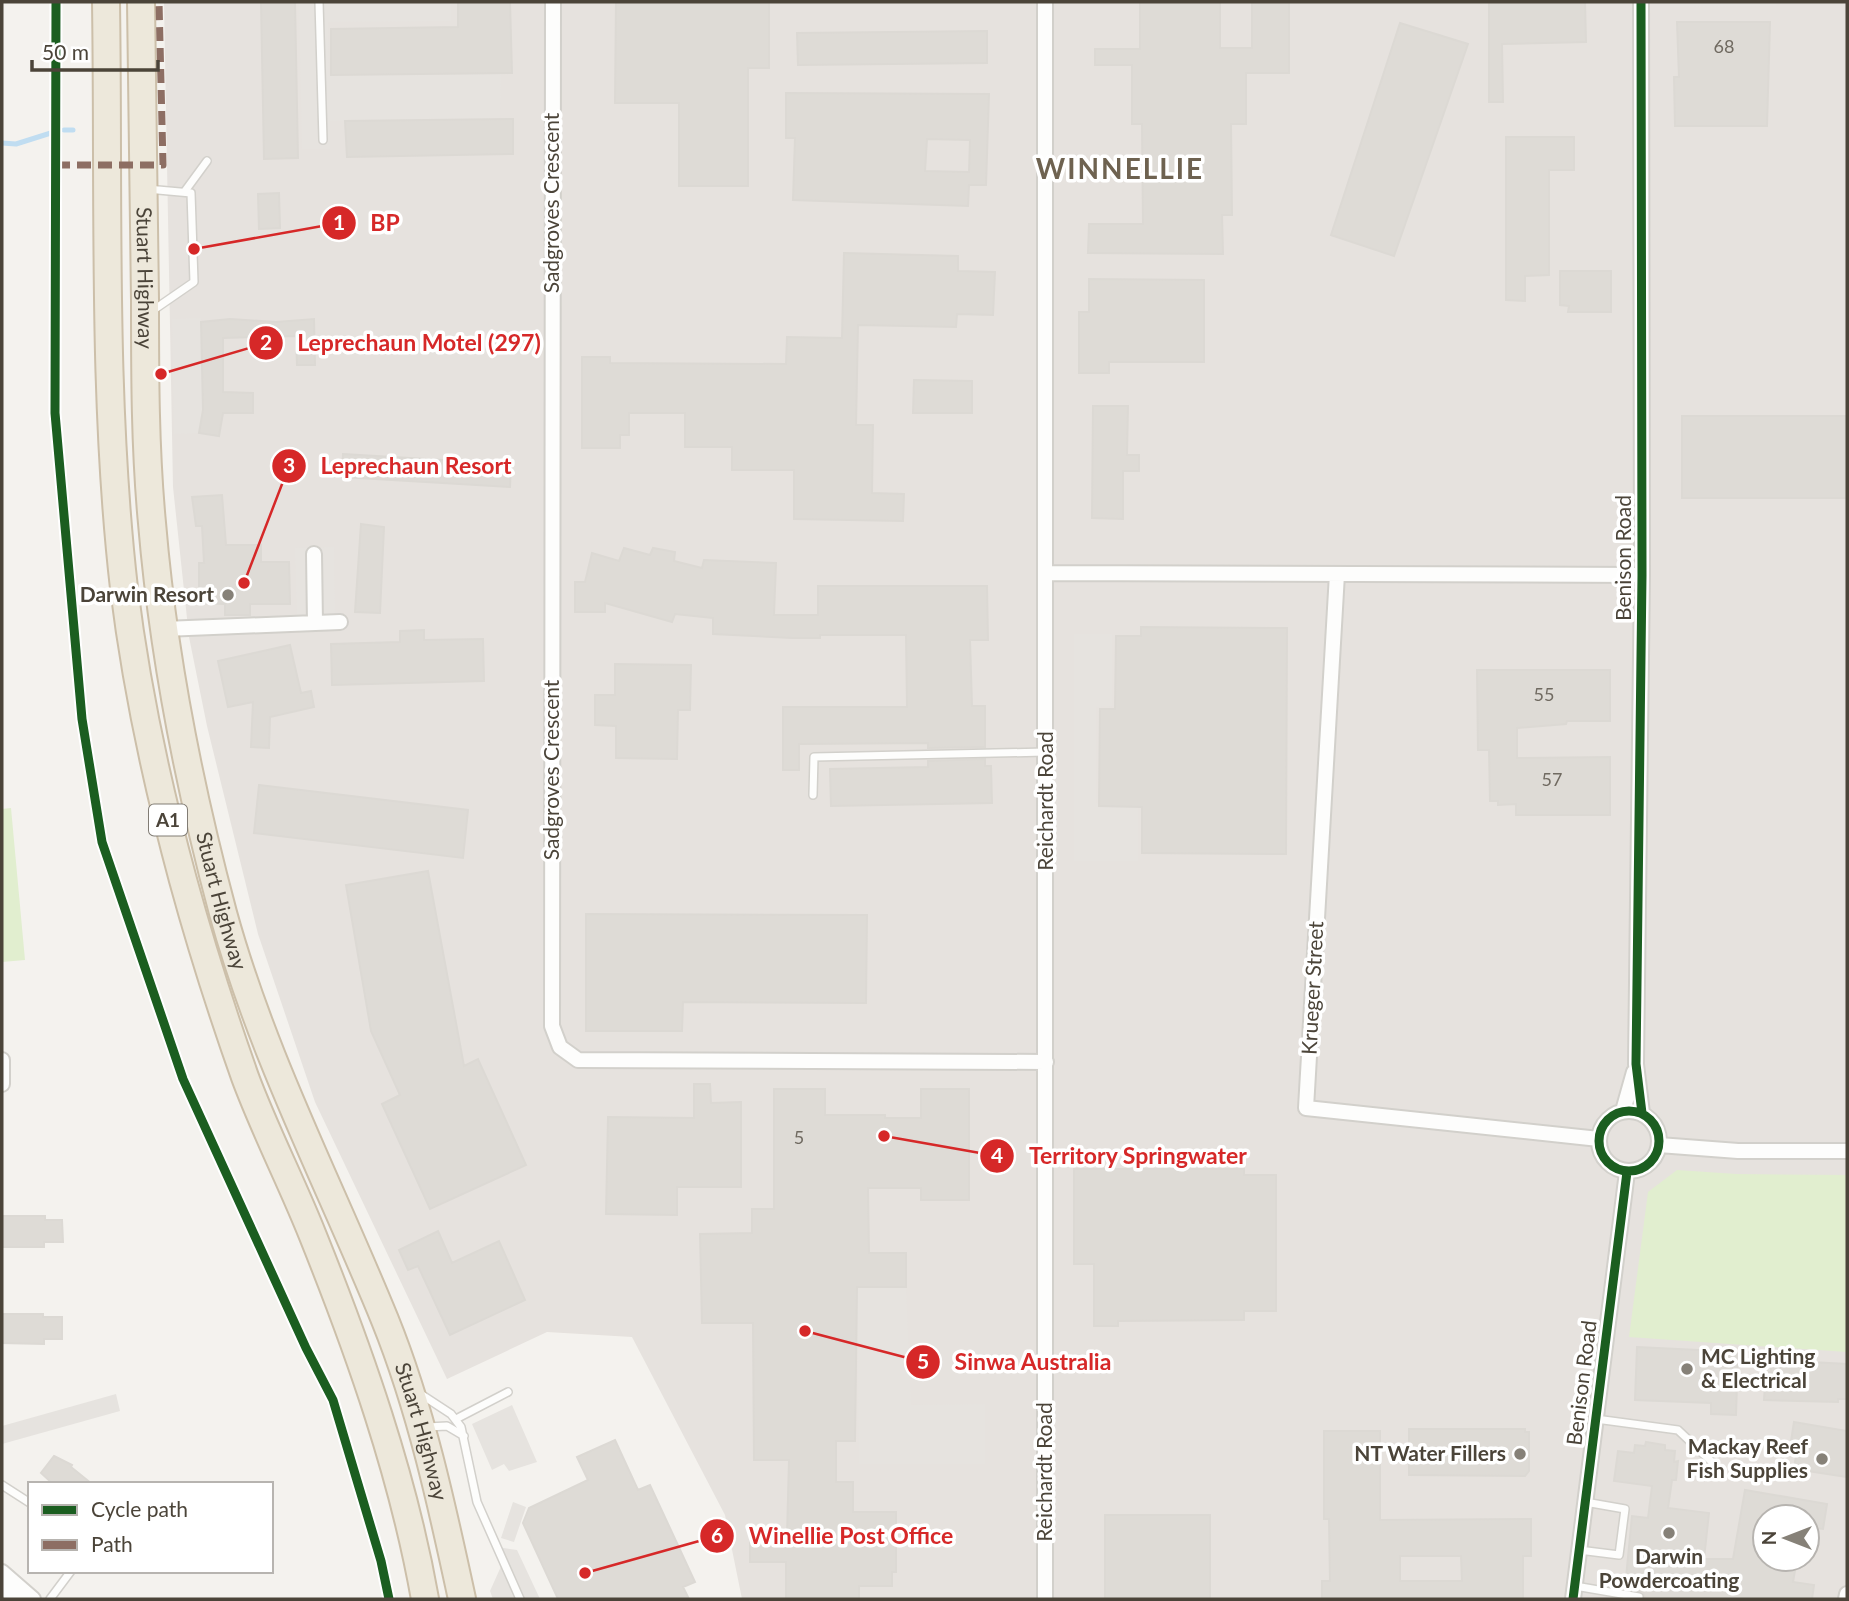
<svg xmlns="http://www.w3.org/2000/svg" width="1849" height="1601" viewBox="0 0 1849 1601" font-family="Lato,sans-serif">
<style>
.industrial{fill:#e6e2de;fill-rule:evenodd}
.green{fill:#e1eecf}
.parking{fill:#e6e3df}
.lines{fill:none;stroke-linecap:round;stroke-linejoin:round}
.stream{stroke:#c0ddf1;stroke-width:5}
.building{fill:#dedbd6;stroke:#dcd9d4;stroke-width:2;fill-rule:evenodd}
.lane-casing{stroke:#d2d0cb;stroke-width:10}
.street-casing{stroke:#d2d0cb;stroke-width:18}
.highway-casing{stroke:#ccbfa9;stroke-width:30}
.lane{stroke:#fdfdfc;stroke-width:7}
.street{stroke:#fdfdfc;stroke-width:14}
.highway{stroke:#ede8db;stroke-width:26}
.quiet{stroke:#8d6e63;stroke-width:7;stroke-dasharray:14 7;stroke-linecap:butt}
.cycleway-casing{stroke:#fff;stroke-width:13}
.cycleway{stroke:#1b5e20;stroke-width:9}
.poi-dot{fill:#868178;stroke:#fff;stroke-width:2.5}
.labels{text-anchor:middle;stroke-width:7;stroke-linejoin:round;paint-order:stroke}
.number-label{font-size:18px;fill:#706a61}
.shield{fill:#fff;stroke:#817c74;stroke-width:2}
.shield-label{font-size:19px;font-weight:bold;fill:#4b4439}
.street-label{font-size:21px;fill:#4b4439;stroke:#fff}
.poi-label{font-size:21px;font-weight:bold;fill:#4b4439;stroke:#fff;text-anchor:end}
.district-label{font-size:28px;font-weight:bold;letter-spacing:2px;fill:#6e6250;stroke:#fff}
.leader{fill:none;stroke:#d62828;stroke-width:2.5}
.callout-dot{fill:#d62828;stroke:#fff;stroke-width:2.5}
.mark-label{font-size:21px;text-anchor:middle;font-weight:bold;fill:#fff}
.callout-label{font-size:23px;text-anchor:middle;font-weight:bold;fill:#d62828;stroke:#fff;stroke-width:7;stroke-linejoin:round;paint-order:stroke}
</style>
<rect width="100%" height="100%" fill="#f4f2ee"/>
<path class="industrial" d="M164,2H1847V1599H742L725,1515L632,1337L547,1332L447,1379L315,1102L258,934L207,726L189,637L173,487ZM1765,1517H1807V1559H1765Z"/>
<path class="green" d="M11,808L25,960L2,962V809Z
M1677,1170L1736,1174L1847,1175V1352L1629,1337L1648,1192Z"/>
<path class="parking" d="M299,2H451V21L328,22L329,75L501,74L500,119L330,121V149H302Z
M1670,2H1776V6L1670,7Z
M201,318L203,410L199,433L174,434L172,319Z
M334,547L335,614L297,616L295,548Z
M1074,634H1112V706L1096,707V803L1138,804V861H1074Z
M857,1287H906L911,1405L985,1404V1464H859Z
M116,1394L120,1411L2,1444V1426Z
M512,1405L537,1462L509,1471L504,1464L492,1470L472,1424Z
M513,1502L526,1507L514,1542L501,1538Z
M497,1547L517,1550L540,1599H493L490,1591L503,1562Z"/>
<g class="lines">
<path class="stream" d="M64,130H73
M2,143L16,144L54,132"/>
</g>
<path class="building" d="M261,2H295L298,158L264,159Z
M458,2H510L512,73L331,75V29L458,27Z
M616,2H769V68H748V186H679V103H615Z
M1140,2H1220V48H1252V2H1289V73H1246V124H1231L1232,215H1222L1223,254L1088,253L1089,224H1143L1142,124H1132V65H1095V49H1140Z
M1489,2H1585L1586,42L1502,44L1503,102H1489Z
M1677,22H1770L1767,126H1675L1674,77H1679Z
M1400,23L1468,44L1394,256L1331,235Z
M987,31V63L798,65L797,33Z
M786,93L989,94L986,185H969L968,206L793,200L795,138H786ZM927,139L970,140L969,172L925,171Z
M513,119V154L347,157L345,121Z
M1506,137H1574V170H1549V275L1525,276V301L1506,300Z
M279,193L280,228L259,229L258,194Z
M844,253L958,256V271L995,272L993,315L957,314L956,327L858,325L856,425H873L872,493L904,494L903,521L794,519V470H732V447H685V413H629V435H620V448H582V357H610V363L786,364L787,337L842,338Z
M1560,271H1611V312H1568L1569,306L1560,305Z
M1089,279L1204,280V362H1109V373H1079V312H1089Z
M230,319L276,322L314,319L315,365H297L296,336L223,338V392L253,393V413H223L219,436L199,433L203,410L201,322Z
M914,380L972,381V413H913Z
M1093,406H1128L1127,455H1139V471H1123V519L1092,518Z
M1682,416H1847V498H1682Z
M343,454L511,464L510,487L342,477Z
M222,495L226,545H261V562H289L290,604H250V615H225V604L199,603V563H204L202,526H196L192,497Z
M361,524L384,527L380,613L355,612Z
M624,548L650,555L653,548L675,552L674,561L702,568L704,560L776,563L774,615H818V586H987L988,640H970L972,706H985V747L928,748V743L799,744V770H783V707H907L906,635H820V638H792L713,634V618L675,614L672,622L605,603V612H575V582H585L592,553L619,561Z
M1141,627L1287,628L1286,854L1142,853V807L1099,806L1100,709H1115L1116,636H1141Z
M424,630V640L483,639L484,681L332,685L331,644L400,642V631Z
M290,645L301,693L311,691L314,707L270,717L269,748L251,747L253,702L228,707L218,661Z
M615,664L691,665L690,710H678L677,759L616,758V726L595,725V695H615Z
M1477,670H1610V721H1567L1566,724L1517,728V758L1610,757V815H1516V804L1498,805V801H1490L1489,750H1478Z
M985,759V766H991L992,803L831,806L830,769L928,767V761Z
M259,785L468,810L463,858L254,833Z
M428,871L464,1066L478,1059L526,1165L430,1209L382,1104L400,1095L371,1031L346,885Z
M586,914L867,915L866,1003L683,1002L682,1031H586Z
M694,1084H710L711,1103L741,1102V1187H677V1215L606,1214L608,1117L694,1118Z
M774,1089H825V1115H885V1118H921V1089H969V1200H921V1188H868L869,1253H906V1287H857L855,1441H836V1482H853V1512H896V1572H892V1586H859V1599H786V1562H750V1536H787L789,1460H754L753,1323H702L700,1234L752,1233V1209H774Z
M1074,1169H1244V1175H1276V1311H1244V1320L1118,1321V1326H1094V1264H1074Z
M2,1216H45V1220H62L63,1242H44V1247H2Z
M438,1231L452,1263L499,1241L525,1300L450,1335L418,1266L408,1270L399,1250Z
M2,1314H43V1317H62V1339H44V1344L2,1343Z
M1637,1347L1738,1352L1736,1415L1711,1414V1403L1635,1400Z
M1771,1360L1847,1364V1399H1838V1402L1764,1400L1766,1371L1771,1372Z
M1794,1422L1847,1431V1477L1794,1469L1797,1449L1790,1448Z
M1409,1429H1525V1432H1529V1471L1525,1476L1409,1475Z
M1324,1431H1380V1520L1531,1519V1556H1523V1599H1322V1581H1330L1329,1519H1324ZM1400,1556H1461L1462,1581H1400Z
M615,1440L638,1490L650,1485L695,1582L683,1587L689,1599H558L523,1523L529,1508L588,1480L577,1457Z
M1646,1442L1665,1445V1450L1675,1451L1674,1462L1678,1461L1676,1480H1672L1668,1508L1709,1513L1704,1559H1733L1745,1490L1827,1504L1823,1529L1807,1527V1517H1765V1559H1797L1793,1582L1814,1585L1812,1599H1645L1643,1592L1625,1588L1632,1516L1648,1518L1652,1486L1614,1481L1618,1451L1634,1453L1635,1445L1645,1446Z
M54,1456L72,1465L71,1467L92,1484H53L41,1473Z
M1105,1515H1210V1599H1105Z"/>
<g class="lines">
<defs>
<path id="lane" d="M319,2L323,140
M147,189L191,193L194,282L152,311
M185,191L207,161
M813,795L814,757L1045,752
M422,1395L451,1414L461,1427L477,1502L520,1599
M456,1419L508,1392
M1596,1419L1678,1430L1714,1464
M427,1427L447,1426L464,1436
M2,1485L30,1503
M1579,1550L1619,1555L1625,1509L1585,1502
M1575,1586L1639,1597
M50,1599L71,1571"/>
<path id="street" d="M553,2L552,1026L560,1047L578,1060L1046,1062
M1641,2L1642,575L1636,1064L1642,1113
M314,554L315,623
M1046,573L1642,575
M1337,574L1306,1108L1599,1139
M164,629L340,622
M2,1060V1084
M1599 1141a30 30 0 1 1 60 0a30 30 0 1 1-60 0Z
M1623,1111L1634,1072
M1659,1145L1738,1151H1847
M2,1572L33,1599
M2,1584L14,1599
M1045,1599V2
M1573,1599L1627,1172
M1846,1599L1847,1594"/>
<g id="highway">
<path d="M106,2C109,195 102,397 124,588C136,686 157,784 183,880C201,946 222,1012 245,1077C265,1131 292,1183 313,1236C360,1353 403,1475 425,1599"/>
<path id="s1" d="M141,2C142,101 143,200 145,300C145,374 145,449 152,523C163,654 189,786 223,913C262,1055 330,1185 385,1320C421,1409 442,1506 462,1599"/>
</g>
</defs>
<use href="#lane" class="lane-casing"/>
<use href="#street" class="street-casing"/>
<use href="#highway" class="highway-casing"/>
<use href="#lane" class="lane"/>
<use href="#street" class="street"/>
<use href="#highway" class="highway"/>
<path class="quiet" d="M56,165H163L159,2"/>
<defs>
<path id="cycleway" d="M56,2L55,413L82,719L102,842L183,1079L306,1348L333,1400L381,1561L389,1599
M1641,2L1642,575L1636,1064L1642,1113
M1599 1141a30 30 0 1 1 60 0a30 30 0 1 1-60 0Z
M1573,1599L1627,1172"/>
</defs>
<use href="#cycleway" class="cycleway-casing"/>
<use href="#cycleway" class="cycleway"/>
</g>
<g class="poi-dot">
<circle cx="228" cy="595" r="7"/>
<circle cx="1687" cy="1369" r="7"/>
<circle cx="1520" cy="1454" r="7"/>
<circle cx="1822" cy="1459" r="7"/>
<circle cx="1669" cy="1533" r="7"/>
</g>
<g class="labels">
<g class="number-label">
<text x="1724" y="53">68</text>
<text x="1544" y="701">55</text>
<text x="1552" y="786">57</text>
<text x="799" y="1144">5</text>
</g>
<rect class="shield" x="149" y="804.5" width="38" height="31" rx="5"/>
<g class="shield-label">
<text x="168" y="827">A1</text>
</g>
<g class="street-label">
<text transform="translate(552 203) rotate(-90)" y="7">Sadgroves Crescent</text>
<text dy="7" stroke="none"><textPath href="#s1" startOffset="276">Stuart Highway</textPath></text>
<text transform="translate(1624 558) rotate(-90)" y="7">Benison Road</text>
<text transform="translate(552 770) rotate(-90)" y="7">Sadgroves Crescent</text>
<text transform="translate(1046 801) rotate(-90)" y="7">Reichardt Road</text>
<text dy="7" stroke="none"><textPath href="#s1" startOffset="906">Stuart Highway</textPath></text>
<text transform="translate(1313 988) rotate(-87)" y="7">Krueger Street</text>
<text transform="translate(1582 1383) rotate(-83)" y="7">Benison Road</text>
<text dy="7" stroke="none"><textPath href="#s1" startOffset="1474">Stuart Highway</textPath></text>
<text transform="translate(1045 1472) rotate(-90)" y="7">Reichardt Road</text>
</g>
<g class="poi-label">
<text x="214" y="602">Darwin Resort</text>
<text x="1701" y="1364" text-anchor="start">MC Lighting<tspan x="1701" dy="24">&amp; Electrical</tspan></text>
<text x="1808" y="1454">Mackay Reef<tspan x="1808" dy="24">Fish Supplies</tspan></text>
<text x="1506" y="1461">NT Water Fillers</text>
<text x="1669" y="1564" text-anchor="middle">Darwin<tspan x="1669" dy="24">Powdercoating</tspan></text>
</g>
<g class="district-label">
<text x="1120" y="179">WINNELLIE</text>
</g>
</g>
<path class="leader" d="M194 249L339 223M161 374L266 343M244 583L289 466M884 1136L997 1156M805 1331L923 1362M585 1573L717 1536"/>
<g class="callout-dot">
<circle cx="194" cy="249" r="7"/>
<circle cx="161" cy="374" r="7"/>
<circle cx="244" cy="583" r="7"/>
<circle cx="884" cy="1136" r="7"/>
<circle cx="805" cy="1331" r="7"/>
<circle cx="585" cy="1573" r="7"/>
<circle cx="339" cy="223" r="18"/>
<circle cx="266" cy="343" r="18"/>
<circle cx="289" cy="466" r="18"/>
<circle cx="997" cy="1156" r="18"/>
<circle cx="923" cy="1362" r="18"/>
<circle cx="717" cy="1536" r="18"/>
</g>
<g class="mark-label">
<text x="339" y="230">1</text>
<text x="266" y="350">2</text>
<text x="289" y="473">3</text>
<text x="997" y="1163">4</text>
<text x="923" y="1369">5</text>
<text x="717" y="1543">6</text>
</g>
<g class="callout-label">
<text x="385" y="231">BP</text>
<text x="419" y="351">Leprechaun Motel (297)</text>
<text x="416" y="474">Leprechaun Resort</text>
<text x="1138" y="1164">Territory Springwater</text>
<text x="1033" y="1370">Sinwa Australia</text>
<text x="851" y="1544">Winellie Post Office</text>
</g>
<rect width="1849" height="1601" fill="none" stroke="#4b4439" stroke-width="7"/>
<rect x="28" y="1482" width="245" height="91" fill="#ffffff" stroke="#b7b4b0" stroke-width="2"/>
<rect x="42" y="1505" width="35" height="10" fill="#1b5e20" stroke="#b7b4b0" stroke-width="2"/>
<text x="91" y="1517" font-size="21" fill="#4b4439">Cycle path</text>
<rect x="42" y="1540" width="35" height="10" fill="#8d6e63" stroke="#b7b4b0" stroke-width="2"/>
<text x="91" y="1552" font-size="21" fill="#4b4439">Path</text>
<g transform="translate(1786 1538) rotate(270)"><circle r="33" fill="#ffffff" stroke="#b7b4b0" stroke-width="2"/>
<path d="M0-5L12 26L0 18L-12 26Z" fill="#868178"/>
<text y="-10" font-size="19" font-weight="bold" text-anchor="middle" fill="#4b4439">N</text>
</g>
<path d="M32 60v10h126v-10" fill="none" stroke="#4b4439" stroke-width="3.5"/>
<text x="42" y="60" font-size="21" fill="#4b4439" stroke="#ffffff" stroke-width="5" paint-order="stroke">50 m</text>
</svg>
